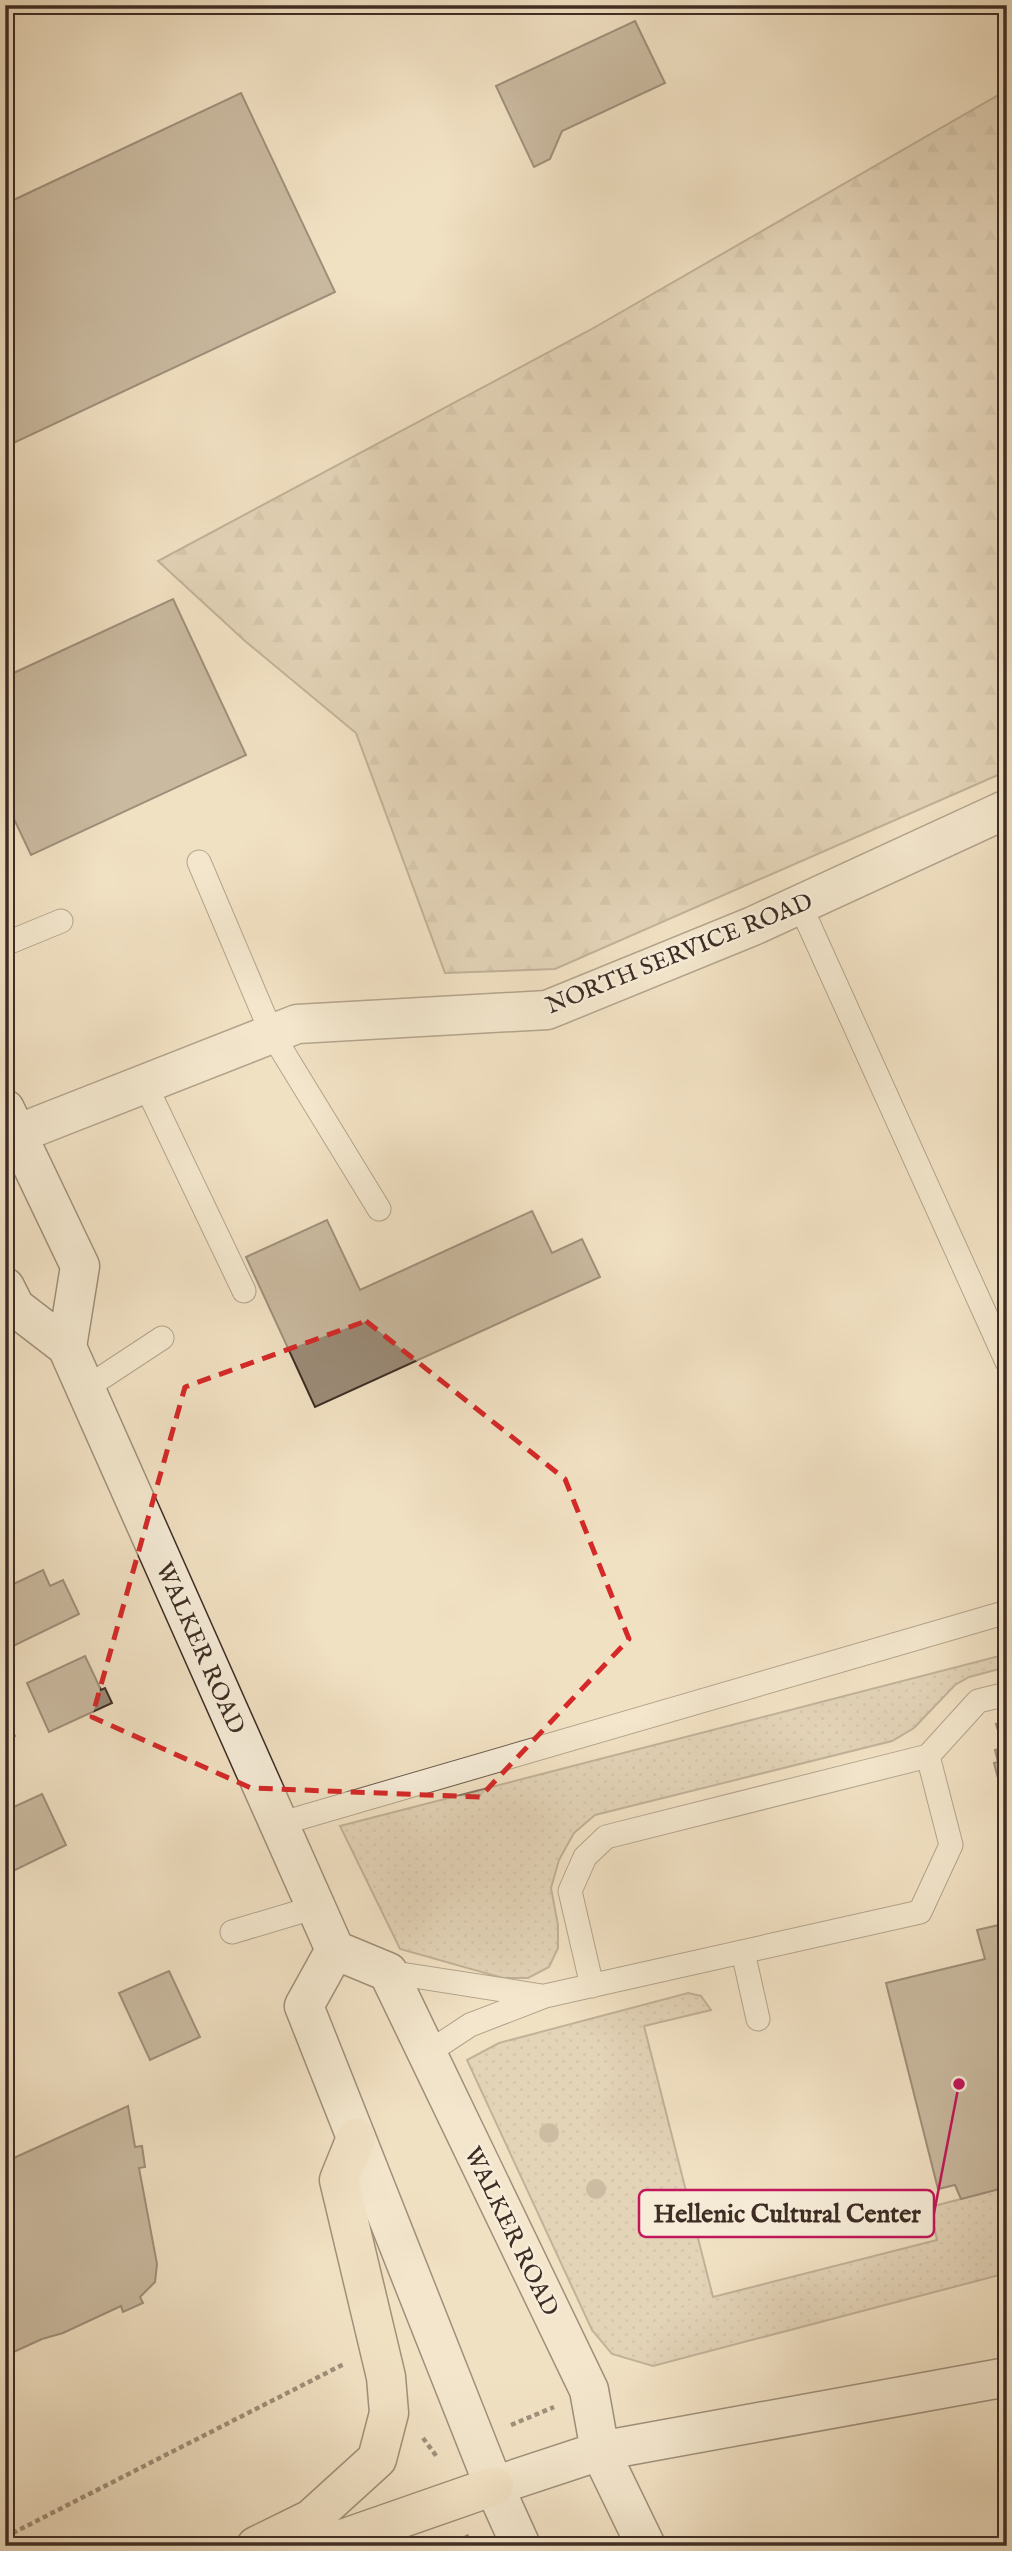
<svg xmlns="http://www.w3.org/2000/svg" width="1012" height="2551" viewBox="0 0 1012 2551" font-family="'IM FELL English',serif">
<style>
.grass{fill:url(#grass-dots);stroke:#887866;stroke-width:2}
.forest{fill:url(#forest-firs);stroke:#887866;stroke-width:2}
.building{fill:#9b8b77;stroke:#3e2d25;stroke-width:2}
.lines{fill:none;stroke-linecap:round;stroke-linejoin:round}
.service-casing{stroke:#6b5a4c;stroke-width:25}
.minor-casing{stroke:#6b5a4c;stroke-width:41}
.secondary-casing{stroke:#3e2d25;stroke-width:41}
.motorway-casing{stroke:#3e2d25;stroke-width:41}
.path{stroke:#3e2d25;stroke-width:4.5;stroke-dasharray:5 3.5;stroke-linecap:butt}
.service{stroke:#f6ecd8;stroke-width:23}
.minor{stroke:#f6ecd8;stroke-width:38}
.secondary{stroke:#f6ecd8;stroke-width:38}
.motorway{stroke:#f1e1c3;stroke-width:38}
.tree{fill:#9f8e7a}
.marked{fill:none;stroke:#d62828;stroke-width:5;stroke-dasharray:14 9;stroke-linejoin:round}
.labels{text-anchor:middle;stroke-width:5;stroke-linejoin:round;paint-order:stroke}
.street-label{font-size:24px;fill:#3e2d25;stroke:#f6ecd8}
.leader{fill:none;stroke:#c2185b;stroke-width:2.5}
.callout-dot{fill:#c2185b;stroke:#f6ecd8;stroke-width:2.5}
.callout{fill:#f6ecd8;stroke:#c2185b;stroke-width:2.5}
.callout-label{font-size:26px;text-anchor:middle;font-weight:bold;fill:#3e2d25}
</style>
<defs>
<pattern id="grass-dots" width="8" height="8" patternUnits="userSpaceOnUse" patternTransform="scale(1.75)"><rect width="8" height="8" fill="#d3c2a8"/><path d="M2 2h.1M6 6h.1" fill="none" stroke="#b6a790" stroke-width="1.8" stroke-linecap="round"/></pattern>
<pattern id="forest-firs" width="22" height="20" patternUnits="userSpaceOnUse" patternTransform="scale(1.75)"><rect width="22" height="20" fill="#d3c2a8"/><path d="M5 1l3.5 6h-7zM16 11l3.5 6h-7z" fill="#b6a790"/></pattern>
</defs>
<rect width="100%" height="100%" fill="#f1e1c3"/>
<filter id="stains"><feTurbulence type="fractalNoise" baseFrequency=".00286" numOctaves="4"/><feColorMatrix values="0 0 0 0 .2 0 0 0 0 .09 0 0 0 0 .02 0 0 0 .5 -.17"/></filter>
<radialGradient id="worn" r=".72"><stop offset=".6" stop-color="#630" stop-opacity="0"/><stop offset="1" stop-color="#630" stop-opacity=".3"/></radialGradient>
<path class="grass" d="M1007,1654V1667L969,1677L955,1685L914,1728L892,1741L595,1815L574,1833L559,1860L551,1888L558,1925V1948L549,1967L528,1978H503L400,1949L340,1826Z
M688,1993L701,1996L711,2010L644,2026L713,2297L937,2240L930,2207L1007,2187V2273L653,2366L612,2354L592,2330L467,2060L499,2043Z"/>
<path class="forest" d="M1007,90V771L555,969L445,973L356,733L245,641L158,561L590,330Z"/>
<path class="building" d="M635,21L665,83L562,131L550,159L534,167L496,86Z
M241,93L335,292L5,447V204Z
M173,599L246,755L31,855L5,800V677Z
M532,1211L552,1253L582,1239L600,1277L315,1407L246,1257L327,1220L360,1290Z
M43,1570L50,1586L63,1580L79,1614L5,1650V1588Z
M85,1656L101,1690L105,1688L112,1703L49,1732L27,1683Z
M5,1716L15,1736L5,1741Z
M1007,1721V1813L994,1763L998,1762L995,1750L1003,1748L996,1724Z
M42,1794L66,1845L5,1875V1811Z
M1007,1923V2187L961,2199L955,2185L938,2189L886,1983L985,1959L977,1930Z
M169,1971L200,2037L150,2060L119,1993Z
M128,2106L135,2147L142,2146L145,2167L139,2168L157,2264L155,2282L140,2297L143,2303L123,2312L121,2306L63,2333L42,2339L5,2356V2162Z"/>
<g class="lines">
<defs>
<path id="service" d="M199,862L272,1034L379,1209
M800,905L1007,1362
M5,944L61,921
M145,1084L244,1291
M86,1388L162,1338
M279,1824L1007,1612
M232,1932L316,1907
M743,1952L758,2019
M388,1972L542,1996
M592,1986L570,1891L585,1857L606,1837L928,1756
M426,2054L470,2025L545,1996L920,1912L951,1845L928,1756L978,1701L1007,1694"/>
<path id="minor" d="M17,1134L297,1024L547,1010L753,926L1007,809"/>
<path id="secondary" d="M5,1109L80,1266L67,1347
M5,1287L15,1307L67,1347L335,1950L388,1972L589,2390L600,2451L646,2546
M335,1950L304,2006L494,2486L521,2546
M494,2486L600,2451L1007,2377"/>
<path id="motorway" d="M256,2546L311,2519L377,2459L389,2413L386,2377L339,2180L356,2138
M322,2546L494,2486"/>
</defs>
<use href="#service" class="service-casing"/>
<use href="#minor" class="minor-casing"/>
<use href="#secondary" class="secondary-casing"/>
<use href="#motorway" class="motorway-casing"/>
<path class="path" d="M511,2425L554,2407
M423,2438L437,2457
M466,2535L472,2546
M5,2537L344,2364"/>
<use href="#service" class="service"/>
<use href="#minor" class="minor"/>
<use href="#secondary" class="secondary"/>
<use href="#motorway" class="motorway"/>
</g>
<g class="tree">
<circle cx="549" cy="2133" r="10"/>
<circle cx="596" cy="2189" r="10"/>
</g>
<path d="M0 0H1012V2551H0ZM366,1321L565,1479L629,1639L480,1797L251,1788L92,1717L185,1387Z" fill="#f1e1c3" fill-opacity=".55" fill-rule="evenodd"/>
<path class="marked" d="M366,1321L565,1479L629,1639L480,1797L251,1788L92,1717L185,1387Z"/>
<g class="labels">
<g class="street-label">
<text transform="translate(679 953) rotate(-22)" y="8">NORTH SERVICE ROAD</text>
<text transform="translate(201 1648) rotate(66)" y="8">WALKER ROAD</text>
<text transform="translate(512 2231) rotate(64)" y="8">WALKER ROAD</text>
</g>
</g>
<path class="leader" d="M959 2084L934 2213"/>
<circle class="callout-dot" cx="959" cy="2084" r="7"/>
<rect class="callout" x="639" y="2190" width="295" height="47" rx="7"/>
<g class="callout-label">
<text x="787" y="2222">Hellenic Cultural Center</text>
</g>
<rect width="1012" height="2551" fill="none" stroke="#f1e1c3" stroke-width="28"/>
<rect x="7" y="7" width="998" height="2537" fill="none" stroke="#3e2d25" stroke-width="3.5"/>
<rect x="14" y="14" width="984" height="2523" fill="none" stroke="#3e2d25" stroke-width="2"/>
<rect width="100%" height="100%" filter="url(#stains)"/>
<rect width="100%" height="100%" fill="url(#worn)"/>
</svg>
